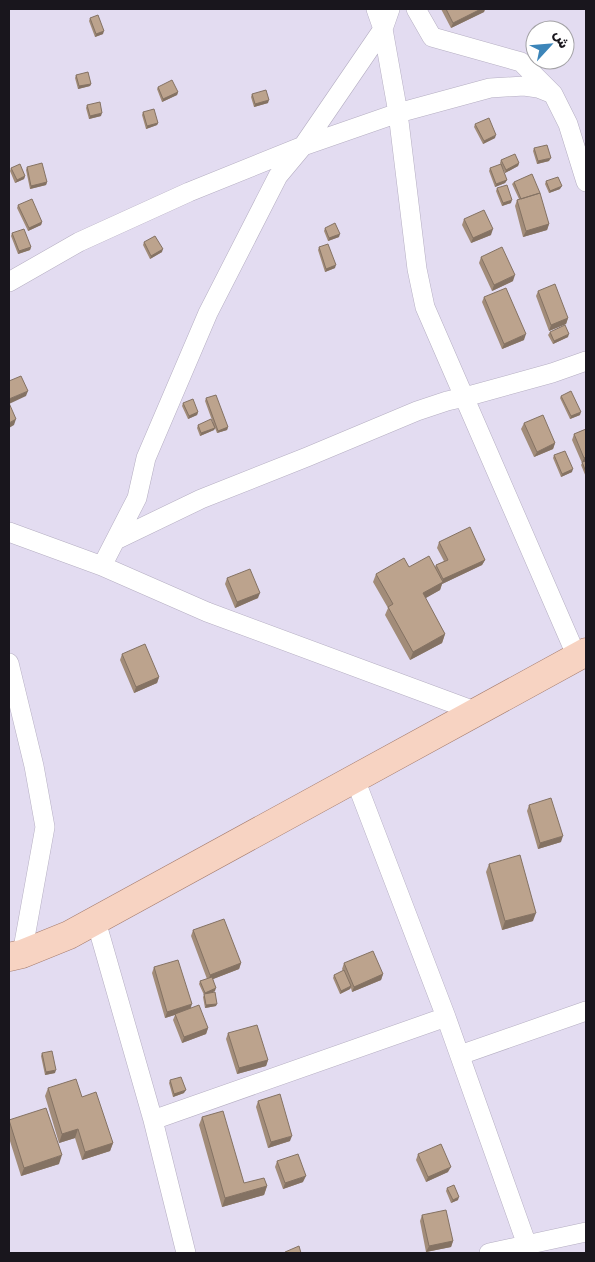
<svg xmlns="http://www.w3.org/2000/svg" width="595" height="1262" viewBox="0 0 595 1262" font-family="Rubik,Vazirmatn,sans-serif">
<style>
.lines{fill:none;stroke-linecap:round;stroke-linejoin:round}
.minor-casing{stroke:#b5aec2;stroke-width:20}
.primary-casing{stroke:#a67d6e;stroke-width:29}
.minor{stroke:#fff;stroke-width:19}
.primary{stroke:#f7d3c2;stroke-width:28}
.wall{fill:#a28c79}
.shaded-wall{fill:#847263}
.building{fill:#bca38d;stroke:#847263}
</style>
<rect width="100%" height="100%" fill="#e3dcf1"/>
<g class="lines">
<defs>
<path id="minor" d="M376,9L383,29L398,113L417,269L425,307L577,657
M416,9L432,37L521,62L553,94L568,124L586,182
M9,282L79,242L189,192L303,146L398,113L490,88L524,86L538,88L553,94
M9,532L102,566L207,612L477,712
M116,540L201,499L307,457L417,411L447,401L465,397L552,373L586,361
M102,566L137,498L146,458L208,313L278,176L303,146L383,29L390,9
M9,663L34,766L45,827L22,954
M355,779L446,1017L527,1245
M96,921L153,1120L186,1253
M460,1055L586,1011
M153,1120L446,1017
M489,1253L586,1232"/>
<path id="primary" d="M9,957L22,954L69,935L586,652"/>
</defs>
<use href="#minor" class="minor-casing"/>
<use href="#primary" class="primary-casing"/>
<use href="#minor" class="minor"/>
<use href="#primary" class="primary"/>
</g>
<path class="wall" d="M441,9H485L484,12L451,28Z
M90,18L103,34L95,37L89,21Z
M76,75L91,84L90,86L78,89L75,78Z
M158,87L178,92L177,95L162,102L157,89Z
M252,94L268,103L254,107L251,97Z
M87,105L101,116L89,119L86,108Z
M143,112L158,123L157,125L146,129L142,115Z
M475,124L495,138L483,144L474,127Z
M534,148L549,161L537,164L533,151Z
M501,160L519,163L518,166L505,173L500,163Z
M27,167L47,182L46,185L30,189L26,170Z
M11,168L25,176L24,179L15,183L10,171Z
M490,168L507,180L505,183L495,187L489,171Z
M546,181L560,189L549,193L545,184Z
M514,182L539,194L549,224L547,230L523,237L515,206L517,200L519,199L512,184Z
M497,188L511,203L502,206L496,191Z
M18,205L42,222L41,225L28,231L17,208Z
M464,219L491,235L471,243L462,225Z
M325,228L339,237L328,241L324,231Z
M12,233L31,247L30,250L18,254L11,236Z
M144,242L162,252L150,259L143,245Z
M319,247L335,268L325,272L318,250Z
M481,257L513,281L492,291L479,263Z
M538,291L568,318L566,324L549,331L536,296Z
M484,297L524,340L502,349L482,302Z
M550,332L568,337L553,344L548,335Z
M561,396L580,415L570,419L560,398Z
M206,398L228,427L227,430L217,433L215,428L214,430L200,436L197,428L198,425L213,423L205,401Z
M183,403L198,412L197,415L188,419L182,406Z
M524,423L555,443L553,449L534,457L521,429Z
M586,429V477L581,465L582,463L572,440L574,434Z
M554,455L572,472L561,477L553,458Z
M439,542L485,560L482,565L442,584L440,590L425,598L445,634L442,643L410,660L385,615L388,608L373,582L376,574L409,567H435L436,565L444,561L437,548Z
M227,578L258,598L235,608L225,584Z
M122,654L159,677L157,683L134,693L120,660Z
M529,805L561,842L538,849L527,811Z
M489,864L533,921L502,930L486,872Z
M193,930L241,963L239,969L213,979L215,991L213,992L216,1006L205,1008L203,997L204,995L199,984L200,981L207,979L191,936Z
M344,963L383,974L381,980L352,992L351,988L350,989L340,994L333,978L334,975L343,971L342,969Z
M154,967L191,1008L208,1028L206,1034L182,1043L173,1020L175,1015L165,1018L152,973Z
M228,1033L268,1060L266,1066L237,1074L226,1039Z
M42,1053L55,1073L45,1075L41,1056Z
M170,1080L184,1093L173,1097L169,1083Z
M48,1088L113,1143L110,1151L82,1160L75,1138L59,1143L45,1096Z
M258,1101L290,1141L268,1148L256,1107Z
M202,1117L244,1183L267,1186L264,1195L222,1207L199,1125Z
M9,1120L59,1164L21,1176L9,1138Z
M418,1154L448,1172L426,1182L416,1160Z
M277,1161L303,1182L283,1189L275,1167Z
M447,1188L458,1200L451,1203L446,1191Z
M422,1215L453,1241L451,1247L426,1252L420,1221Z"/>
<path class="shaded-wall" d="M481,9H485L484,12L451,28L453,23Z
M104,31L103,34L95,37L96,34Z
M91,84L90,86L78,89L79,86Z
M178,92L177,95L162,102L163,99Z
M269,100L268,103L254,107L255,104Z
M102,113L101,116L89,119L90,116Z
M158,123L157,125L146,129L147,126Z
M496,135L495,138L483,144L484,141Z
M551,158L549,161L537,164L538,161Z
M519,163L518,166L505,173L506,170Z
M25,176L24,179L15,183L17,180Z
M507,180L505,183L495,187L496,184Z
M47,182L46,185L30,189L31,186Z
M562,186L560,189L549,193L550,191Z
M512,200L511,203L502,206L503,203Z
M42,222L41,225L28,231L29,228Z
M549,224L547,230L523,237L526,231Z
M493,229L491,235L471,243L473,238Z
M340,234L339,237L328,241L329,238Z
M31,247L30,250L18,254L19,251Z
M163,249L162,252L150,259L151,256Z
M336,265L335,268L325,272L326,269Z
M515,275L513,281L492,291L494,285Z
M568,318L566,324L549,331L551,325Z
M526,334L524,340L502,349L504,344Z
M569,334L568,337L553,344L554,341Z
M28,391L26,396L9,404V399Z
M198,412L197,415L188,419L189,416Z
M581,412L580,415L570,419L571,416Z
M16,419L14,425L9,428V423Z
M228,427L227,430L217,433L218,431Z
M215,428L214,430L200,436L201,433Z
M555,443L553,449L534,457L537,452Z
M586,457V461L582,463L584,458Z
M573,469L572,472L561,477L562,474Z
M485,560L482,565L442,584L440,590L419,602L423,593L441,583L443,579Z
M260,593L258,598L235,608L237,602Z
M445,634L442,643L410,660L413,652Z
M159,677L157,683L134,693L136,687Z
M563,836L561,842L538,849L540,843Z
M536,913L533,921L502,930L505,921Z
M241,963L239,969L208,981L210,975Z
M383,974L381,980L352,992L354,987Z
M351,986L350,989L340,994L341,991Z
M216,988L215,991L205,995V993Z
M192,1004L190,1010L165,1018L167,1012Z
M217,1004L216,1006L205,1008L206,1005Z
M208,1028L206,1034L182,1043L184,1037Z
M268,1060L266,1066L237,1074L239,1068Z
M56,1070L55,1073L45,1075L46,1072Z
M186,1090L184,1093L173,1097L174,1094Z
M78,1129L75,1138L59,1143L62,1134Z
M292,1136L290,1141L268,1148L271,1142Z
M113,1143L110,1151L82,1160L85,1152Z
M62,1155L59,1164L21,1176L24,1168Z
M451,1167L448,1172L426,1182L428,1177Z
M306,1176L303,1182L283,1189L285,1183Z
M267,1186L264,1195L222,1207L225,1198Z
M459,1197L458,1200L451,1203L453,1200Z
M453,1241L451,1247L426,1252L429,1246Z"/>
<path class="building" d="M446,9H481L453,23Z
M98,15L104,31L96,34L90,18Z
M88,72L91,84L79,86L76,75Z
M172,80L178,92L163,99L158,87Z
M266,90L269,100L255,104L252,94Z
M100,102L102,113L90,116L87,105Z
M154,109L158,123L147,126L143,112Z
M489,118L496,135L484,141L475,124Z
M547,145L551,158L538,161L534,148Z
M515,154L519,163L506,170L501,160Z
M42,163L47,182L31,186L27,167Z
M20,164L25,176L17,180L11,168Z
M501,164L507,180L496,184L490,168Z
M532,174L540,193L521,199L514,182Z
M558,177L562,186L550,191L546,181Z
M507,185L512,200L503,203L497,188Z
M540,193L549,224L526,231L517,200Z
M32,199L42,222L29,228L18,205Z
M484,210L493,229L473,238L464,219Z
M335,223L340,234L329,238L325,228Z
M24,229L31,247L19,251L12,233Z
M155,236L163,249L151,256L144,242Z
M328,244L336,265L326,269L319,247Z
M502,247L515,275L494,285L481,257Z
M555,284L568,318L551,325L538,291Z
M506,288L526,334L504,344L484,297Z
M565,325L569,334L554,341L550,332Z
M21,376L28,391L9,399V381Z
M571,391L581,412L571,416L561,396Z
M216,395L228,427L218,431L206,398Z
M193,399L198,412L189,416L183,403Z
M9,403L16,419L9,423Z
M543,415L555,443L537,452L524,423Z
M211,419L215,428L201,433L198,425Z
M586,429V457L584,458L574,434Z
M565,451L573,469L562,474L554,455Z
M586,461V472L582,462Z
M470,527L485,560L443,579L436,565L448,560L439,542Z
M429,556L443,582L423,593L445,634L413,652L388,607L393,604L376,574L404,558L409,567Z
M250,569L260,593L237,602L227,578Z
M145,644L159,677L136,687L122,654Z
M551,798L563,836L540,843L529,805Z
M520,855L536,913L505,921L489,864Z
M224,919L241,963L210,975L193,930Z
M373,951L383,974L354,987L344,963Z
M178,960L192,1004L167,1012L154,967Z
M344,970L351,986L341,991L334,975Z
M212,977L216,988L205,993L200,981Z
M215,992L217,1004L206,1005L204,994Z
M199,1005L208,1028L184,1037L175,1014Z
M257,1025L268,1060L239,1068L228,1033Z
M52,1051L56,1070L46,1072L42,1053Z
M181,1077L186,1090L174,1094L170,1080Z
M76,1079L82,1097L96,1092L113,1143L85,1152L78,1129L62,1134L48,1088Z
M280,1094L292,1136L271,1142L258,1101Z
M46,1108L62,1155L24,1168L9,1120Z
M223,1111L244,1183L264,1178L267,1186L225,1198L202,1117Z
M441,1144L451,1167L428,1177L418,1154Z
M298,1154L306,1176L285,1183L277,1161Z
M454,1185L459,1197L453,1200L447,1188Z
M446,1210L453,1241L429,1246L422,1215Z
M299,1246L301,1253H286L285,1252Z"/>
<rect width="595" height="1262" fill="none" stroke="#19161d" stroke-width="20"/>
<g transform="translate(550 45) rotate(64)"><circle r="24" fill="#ffffff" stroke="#a3a2a5"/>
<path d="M0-4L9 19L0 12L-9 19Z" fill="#3c85b9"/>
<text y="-8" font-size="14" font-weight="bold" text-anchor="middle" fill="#19161d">ش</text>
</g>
</svg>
